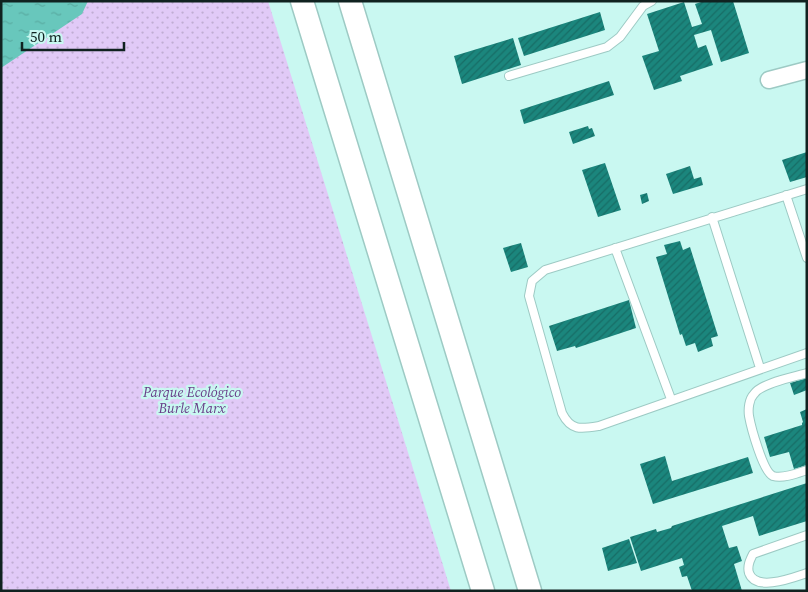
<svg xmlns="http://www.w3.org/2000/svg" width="808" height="592" viewBox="0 0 808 592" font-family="'Source Serif 4',serif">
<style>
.park{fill:url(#park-dots)}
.water{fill:url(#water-ripples)}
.building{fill:url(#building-hatch)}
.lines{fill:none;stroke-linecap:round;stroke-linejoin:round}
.lane-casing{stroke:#9dcac4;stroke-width:10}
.street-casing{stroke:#9dcac4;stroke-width:19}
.secondary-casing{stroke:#9dcac4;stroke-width:25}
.lane{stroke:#fff;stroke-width:8}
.street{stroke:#fff;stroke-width:16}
.secondary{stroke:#fff;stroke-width:22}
.labels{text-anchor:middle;stroke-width:4.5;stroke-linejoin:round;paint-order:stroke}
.park-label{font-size:14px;font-style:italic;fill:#683e88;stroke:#c9f8f1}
</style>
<defs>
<pattern id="park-dots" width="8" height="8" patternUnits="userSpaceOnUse" patternTransform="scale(1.25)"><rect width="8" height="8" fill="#e1caf7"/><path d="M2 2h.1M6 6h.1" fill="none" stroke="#c0add3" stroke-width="1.8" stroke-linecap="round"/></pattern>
<pattern id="water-ripples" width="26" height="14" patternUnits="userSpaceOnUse" patternTransform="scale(1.25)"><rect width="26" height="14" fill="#68c7bc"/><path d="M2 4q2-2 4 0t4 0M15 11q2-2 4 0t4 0" fill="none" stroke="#59aba1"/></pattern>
<pattern id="building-hatch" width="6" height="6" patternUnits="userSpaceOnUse" patternTransform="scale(1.25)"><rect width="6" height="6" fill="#1b867d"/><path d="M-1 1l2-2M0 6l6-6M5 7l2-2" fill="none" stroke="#176d66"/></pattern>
</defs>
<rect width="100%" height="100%" fill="#c9f8f1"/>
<path class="park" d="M1,1H268L451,591H1Z"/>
<path class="water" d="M1,1H88L82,14L1,68Z"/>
<path class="building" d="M704,1H733L749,53L721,62L711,30L694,35L698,48L706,45L713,65L680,76L682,81L654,90L642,56L659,51L647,14L684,2L692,27L702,24L695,4Z
M600,12L605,30L524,56L518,38Z
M513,38L521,65L462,84L454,56Z
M609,81L614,95L524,124L520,110Z
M588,126L589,129L592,128L595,136L573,144L569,132Z
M807,152V177L790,182L782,160Z
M605,163L621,210L598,217L582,170Z
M690,166L694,179L701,177L703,185L673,194L666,174Z
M647,193L649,201L642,204L640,195Z
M680,241L683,250L690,247L718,336L711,338L713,346L698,352L695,343L686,346L682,334L680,335L656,257L667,254L664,245Z
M521,243L528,267L511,272L503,248Z
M629,300L636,328L576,348L575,346L557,351L549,326Z
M807,378V390L794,395L790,383Z
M807,409V465L794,469L789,452L770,457L764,437L802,425V423L803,422L800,412Z
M665,456L672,481L748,457L753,473L653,504L640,464Z
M807,483V521L759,536L753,516L722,526L729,548L737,546L742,561L734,564L742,591H692L687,576L682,577L679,567L684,565L682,558L641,571L630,537L656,529L657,532L671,528L672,526Z
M629,539L637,563L608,571L602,548Z"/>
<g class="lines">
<defs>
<path id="lane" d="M509,76L607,47L620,37L643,6L652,1
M807,189L545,270L532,281L529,296L562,413C571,431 581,429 599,426L807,353
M786,195L807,258
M712,217L760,368
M615,248L671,399
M807,373C794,377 761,383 754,394C749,399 748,409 749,416C751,427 763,472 773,476C783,479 798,473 807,470
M807,535L753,554C750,560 747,566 749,573C756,592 792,578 807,573"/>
<path id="street" d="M769,80L807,70"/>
<path id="secondary" d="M302,1L483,591
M350,1L530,591"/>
</defs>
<use href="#lane" class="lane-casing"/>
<use href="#street" class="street-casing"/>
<use href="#secondary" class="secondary-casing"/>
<use href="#lane" class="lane"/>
<use href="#street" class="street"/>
<use href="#secondary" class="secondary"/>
</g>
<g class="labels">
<g class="park-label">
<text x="192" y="397">Parque Ecológico<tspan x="192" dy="16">Burle Marx</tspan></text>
</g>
</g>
<rect width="808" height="592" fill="none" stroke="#102220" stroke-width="5"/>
<path d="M22 42v8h102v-8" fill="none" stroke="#102220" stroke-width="2.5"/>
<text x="30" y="42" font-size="15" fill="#102220" stroke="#c9f8f1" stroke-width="4" paint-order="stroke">50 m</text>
</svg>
